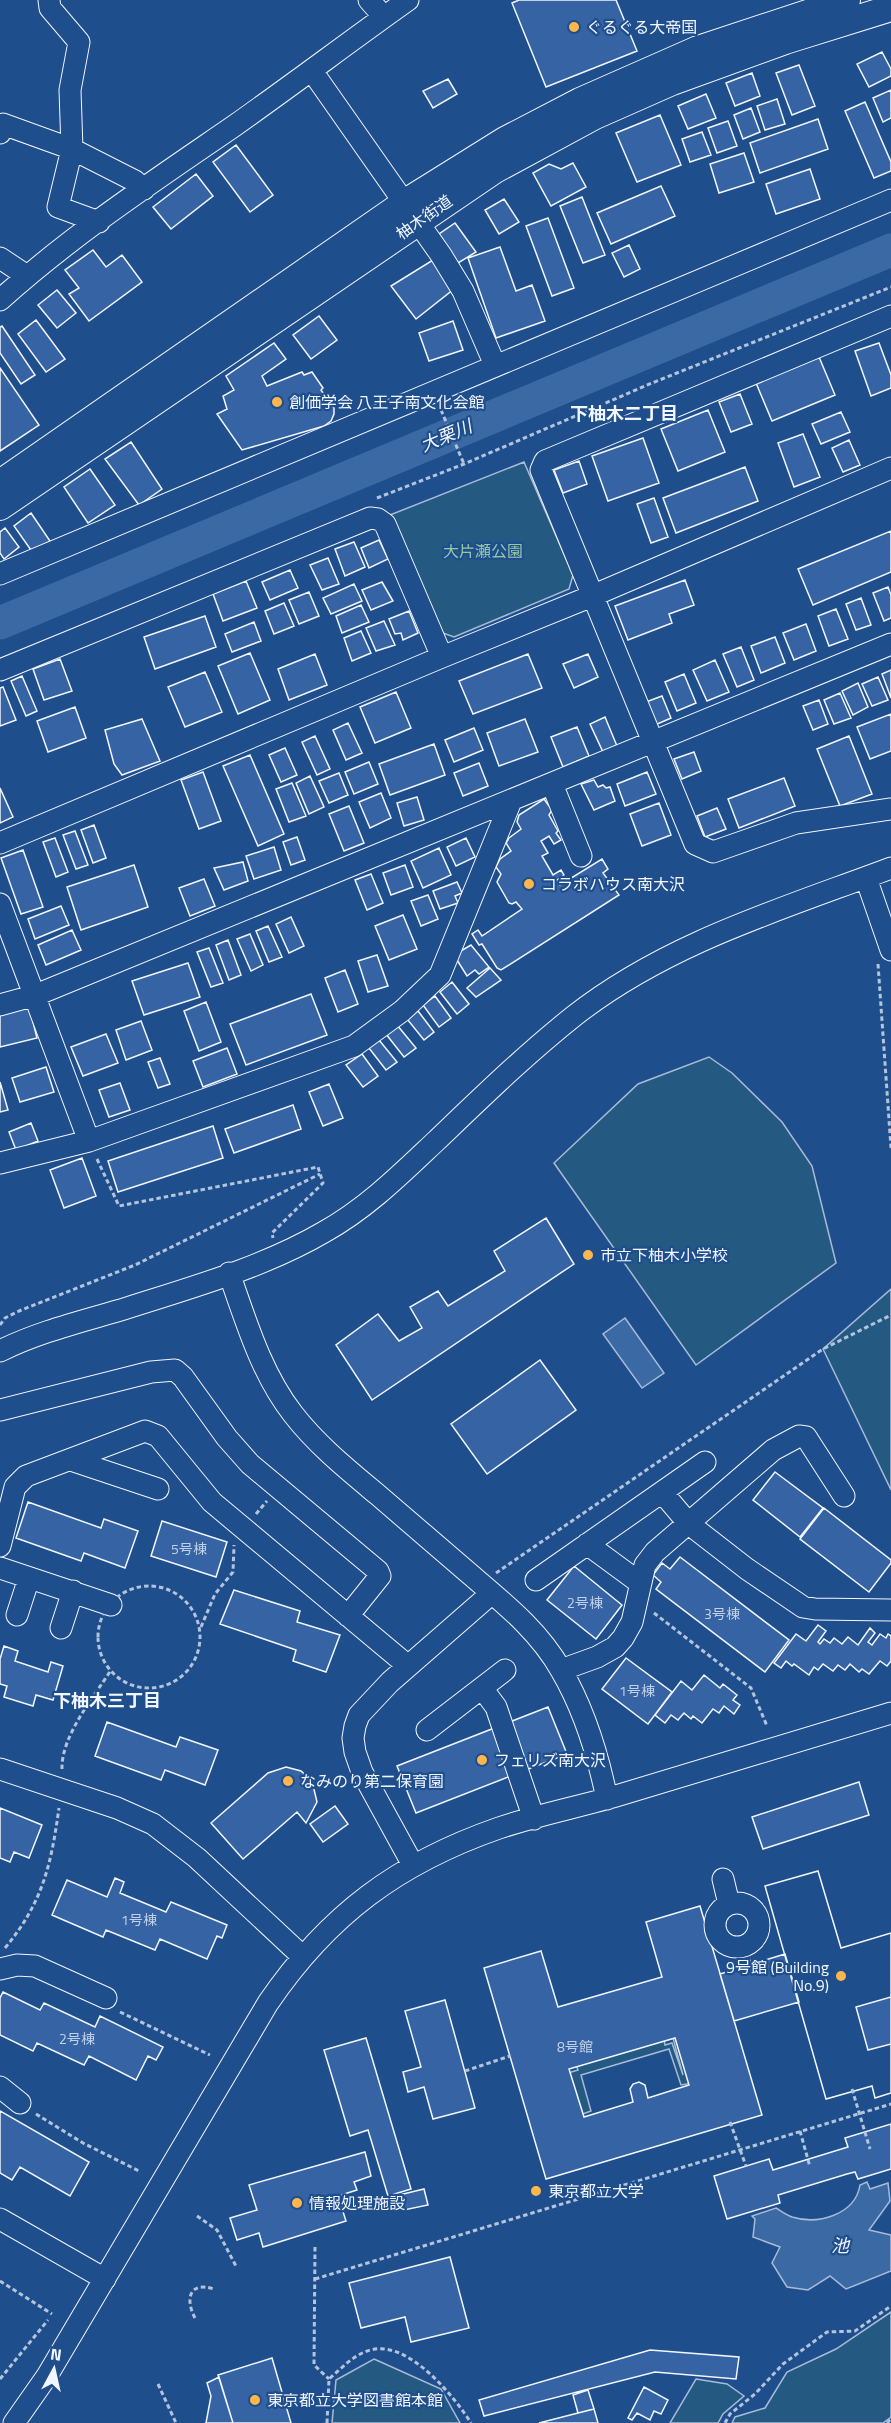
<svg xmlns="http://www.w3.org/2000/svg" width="891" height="2423" viewBox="0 0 891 2423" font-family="'Titillium Web','Noto Sans JP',sans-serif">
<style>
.green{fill:#245a82;stroke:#a8bbd7;stroke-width:1.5}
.water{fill:#3b69a3;stroke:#a8bbd7;stroke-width:1.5}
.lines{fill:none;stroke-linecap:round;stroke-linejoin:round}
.river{stroke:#3b69a3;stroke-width:33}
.building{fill:#3563a3;stroke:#f2f6ff;stroke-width:1.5;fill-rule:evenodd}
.minor-casing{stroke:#f2f6ff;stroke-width:23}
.major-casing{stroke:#f2f6ff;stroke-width:28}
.path{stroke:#b3c4dc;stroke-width:3;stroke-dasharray:4.5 3;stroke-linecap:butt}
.minor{stroke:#1f4e8c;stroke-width:21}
.major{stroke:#1f4e8c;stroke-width:26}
.path-bridge{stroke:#b3c4dc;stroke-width:3;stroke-dasharray:4.5 3;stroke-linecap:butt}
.poi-dot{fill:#ffb74d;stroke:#1f4e8c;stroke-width:2}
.labels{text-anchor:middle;stroke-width:4.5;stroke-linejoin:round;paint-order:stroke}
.number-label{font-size:14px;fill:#c3d1e8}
.poi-label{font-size:16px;fill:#f2f6ff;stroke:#1f4e8c;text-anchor:start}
.street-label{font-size:16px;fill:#f2f6ff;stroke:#1f4e8c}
.park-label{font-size:16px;fill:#97c8a6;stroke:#1f4e8c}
.neighbourhood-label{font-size:18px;font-weight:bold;fill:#f2f6ff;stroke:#1f4e8c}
.water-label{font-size:18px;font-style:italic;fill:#f2f6ff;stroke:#1f4e8c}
</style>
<rect width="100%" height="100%" fill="#1f4e8c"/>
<path class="green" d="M524,462L573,575L569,589L454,637L440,632L390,515Z
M709,1057L732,1073L782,1122L812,1166L836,1263L696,1365L554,1163L638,1084Z
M891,1289V1490L823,1349Z
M663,2035L665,2045L672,2043L683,2075L673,2038L680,2036L693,2083L681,2085L669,2049L581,2075L591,2111L580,2115L568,2073L578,2070L575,2061Z
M891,2312V2417L883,2423H732L735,2417L765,2408L787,2372L836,2349Z
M374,2359L441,2389L460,2423H332L336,2380Z
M696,2379L727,2384L744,2396L723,2414L718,2423H670Z"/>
<path class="water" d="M625,1318L664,1373L642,1388L603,1334Z
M867,2182L870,2189L888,2183L890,2201L869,2230L891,2235V2271L846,2289L830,2276L808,2290L787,2287L772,2263L780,2247L753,2237L755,2219L752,2216L776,2208C781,2211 786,2215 792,2217C818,2225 855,2215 860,2185Z"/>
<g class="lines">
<path class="river" d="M0,623L891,250"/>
</g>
<path class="building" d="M519,0H616L637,51L546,87L512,3Z
M882,52L891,69V76L869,87L857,64Z
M799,65L815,106L792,115L776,73Z
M752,73L760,96L735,106L726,83Z
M448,79L457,94L433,108L423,91Z
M891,90V118L883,122L873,98Z
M706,94L716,118L688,129L678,106Z
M777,99L785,124L765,130L757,106Z
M865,102L891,162V171L874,178L845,111Z
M751,108L760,132L743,139L734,115Z
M660,115L681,165L637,182L616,133Z
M818,119L828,149L760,173L750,143Z
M728,121L737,146L717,153L708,128Z
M702,132L711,155L690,162L682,139Z
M236,145L273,195L250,212L213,162Z
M744,153L754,182L719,193L710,164Z
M573,163L586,187L551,206L533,173L549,164L561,169Z
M810,169L820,199L776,214L766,184Z
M196,174L213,196L171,229L153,207Z
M661,186L675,216L611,244L597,213Z
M582,197L605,255L583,263L560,206Z
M504,199L519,222L499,234L485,210Z
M548,218L574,288L552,296L526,226Z
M455,223L476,252L458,263L439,234Z
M629,245L640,269L624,277L612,253Z
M500,247L516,291L532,285L545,321L496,338L468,258Z
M93,250L106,267L122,255L142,282L89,321L69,294L79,288L65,270Z
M441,255L459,285L416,319L391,286Z
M57,290L76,313L57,328L38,305Z
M319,316L337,340L311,359L293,335Z
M36,320L65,359L46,372L18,334Z
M453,321L463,350L429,361L419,333Z
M2,326L35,375L21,384L0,353V327Z
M274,343L286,359L262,376L267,386L302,372L304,375L312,372L323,388L321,390L334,408V414L331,421L324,426L242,450L217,414L227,409L223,396L234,390L226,376Z
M879,343L891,375V388L871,396L855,351Z
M819,357L835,395L772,421L756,383Z
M0,368L39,425L0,451Z
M740,394L752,424L731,432L719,402Z
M708,410L725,452L678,471L661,429Z
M841,412L850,432L821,444L812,424Z
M803,434L820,477L794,487L778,443Z
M643,438L659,483L608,501L592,456Z
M849,440L860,465L843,472L832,448Z
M131,442L162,489L139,505L105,459Z
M579,461L587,484L563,493L554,470Z
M745,467L758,501L676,533L663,498Z
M90,469L115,505L88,523L64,487Z
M654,498L668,537L651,543L637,504Z
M31,513L50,541L33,553L14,526Z
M5,528L19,547L4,559L0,553V532Z
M891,531V572L813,605L798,569Z
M379,540L388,559L369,568L361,548Z
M354,542L365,567L345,576L335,549Z
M328,558L339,584L322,590L310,565Z
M290,570L298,588L270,600L262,582Z
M685,580L694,605L669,614L672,623L628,640L615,606Z
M246,581L257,608L223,621L213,594Z
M382,582L393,601L371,610L362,590Z
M354,584L362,601L331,614L323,598Z
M888,587L891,595V618L884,621L873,593Z
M309,592L319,616L299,624L289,600Z
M861,598L871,625L856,630L846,604Z
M284,603L294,626L274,634L265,611Z
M361,605L369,622L342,633L336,616Z
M836,609L848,639L829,646L818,616Z
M409,611L418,633L403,640L401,633L395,634L389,619Z
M205,616L216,647L155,669L144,637Z
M384,621L395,645L376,651L366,628Z
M254,622L261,641L232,652L225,634Z
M806,624L816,651L794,660L783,633Z
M361,631L371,653L352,661L344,638Z
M775,637L785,663L761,673L751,646Z
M741,647L754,680L737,687L723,654Z
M250,653L270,700L238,714L218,666Z
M315,654L327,685L289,700L278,669Z
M528,654L542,688L473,714L459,681Z
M588,654L598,677L574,688L563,664Z
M60,659L72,691L44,700L33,669Z
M715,660L729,692L707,701L693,670Z
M891,670V698L882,674Z
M205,672L222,712L185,727L168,687Z
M684,674L696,703L677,711L665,682Z
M22,676L37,711L26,716L11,681Z
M878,677L888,700L872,706L862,684Z
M858,683L868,707L853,715L842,691Z
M3,687L16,720L0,726V688Z
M396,692L411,728L375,743L360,707Z
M840,693L851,718L834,724L824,700Z
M662,696L671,718L655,725L646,702Z
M819,700L828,724L813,730L803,706Z
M75,707L86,738L48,752L37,721Z
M891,714V751L870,759L857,727Z
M605,717L617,746L603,752L590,724Z
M142,719L160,761L122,775L114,764L105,730Z
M525,719L538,752L499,766L487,733Z
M348,723L362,753L346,760L333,730Z
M577,727L589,756L563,767L551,737Z
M474,728L483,750L454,762L445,740Z
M315,736L330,769L317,775L302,742Z
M849,736L872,794L840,806L817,749Z
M434,744L445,775L390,795L379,764Z
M285,748L297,775L281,782L269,755Z
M694,752L701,771L682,779L674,759Z
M250,755L284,834L258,846L223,766Z
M369,762L378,784L354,794L345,772Z
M479,763L488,786L463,796L454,773Z
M203,772L221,821L199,829L181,780Z
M647,772L656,794L625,806L617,784Z
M339,773L348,795L329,803L319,781Z
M310,776L324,807L309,814L296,783Z
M784,778L795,806L739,828L728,799Z
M594,780L598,787L603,785L606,788L610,787L615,801L594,810L581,784Z
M292,783L306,816L289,822L276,789Z
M0,788L13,817L0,823Z
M381,793L391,818L370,828L359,802Z
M417,797L424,820L404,826L397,803Z
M544,799L552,810L549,815L558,831L556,833L561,840L554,844L549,836L541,841L548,853L542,856L553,875L561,870L564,875L557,880L560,885L602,859L608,869L603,873L619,895L501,970L497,968L482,944L479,945L472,934L478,930L482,936L522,909L516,902L512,904L509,903L497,882L501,874L496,867L500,859L511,851L506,843L509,838L521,829L517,822L519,815Z
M659,803L671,835L642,846L630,814Z
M349,806L364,843L344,851L329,814Z
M717,808L726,829L705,837L697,816Z
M94,825L106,858L93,863L81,830Z
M75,831L88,865L76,869L63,835Z
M297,837L305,860L291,865L283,842Z
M55,838L68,872L56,877L43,842Z
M466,838L475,857L456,866L447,847Z
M274,847L281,870L254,879L246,856Z
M439,848L451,875L423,888L411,861Z
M23,850L43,907L21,914L1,858Z
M243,862L248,881L224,890L214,868Z
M134,865L148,907L81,930L67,887Z
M405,865L413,887L391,895L383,873Z
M371,874L383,903L367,910L355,880Z
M204,879L215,906L190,916L179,888Z
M457,882L462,893L455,896L458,903L440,909L433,891Z
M428,895L438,919L421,926L411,901Z
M61,906L69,925L35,939L28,919Z
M403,915L417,949L389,960L375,926Z
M291,917L304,946L289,953L276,924Z
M268,926L282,957L269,962L256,931Z
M72,930L81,950L46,965L38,945Z
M250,934L263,965L251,971L237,939Z
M228,940L241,975L229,980L216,945Z
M471,945L489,967L479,974L475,970L467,976L457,960L459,952Z
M209,948L223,983L211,987L197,952Z
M377,955L388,986L368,992L358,961Z
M188,963L200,997L144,1015L132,981Z
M490,968L501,980L476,997L467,988Z
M345,970L358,1004L338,1012L325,978Z
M452,982L469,1004L457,1014L440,992Z
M311,994L327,1035L246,1065L230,1024Z
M435,996L451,1018L439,1027L423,1005Z
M206,1002L221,1042L199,1051L184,1011Z
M29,1006L37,1038L0,1047V1013Z
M418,1011L434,1032L424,1040L407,1019Z
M141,1021L152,1050L126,1060L116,1030Z
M397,1025L416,1048L404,1057L386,1034Z
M106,1034L118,1063L83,1076L71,1047Z
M379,1040L397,1062L386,1070L369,1048Z
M227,1048L237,1074L203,1087L193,1061Z
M362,1054L378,1076L363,1087L346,1065Z
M160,1058L170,1084L158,1088L148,1062Z
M46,1067L54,1092L20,1102L12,1078Z
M0,1082L8,1110L0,1112Z
M120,1083L130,1110L109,1117L99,1090Z
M329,1084L343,1118L323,1126L309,1092Z
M293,1105L301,1129L234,1153L225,1129Z
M31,1123L38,1141L16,1150L9,1132Z
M213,1126L223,1158L118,1192L108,1161Z
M82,1158L96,1196L64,1208L50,1170Z
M546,1218L574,1264L372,1400L336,1345L378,1314L399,1341L422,1328L410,1307L438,1291L448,1306L505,1271L494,1251Z
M540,1360L576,1410L487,1474L451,1424Z
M775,1472L823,1508L800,1537L753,1500Z
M28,1502L101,1528L104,1519L138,1531L125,1568L84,1553L81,1561L16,1538Z
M824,1508L891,1560V1563L869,1592L800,1539Z
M162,1521L227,1542L216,1577L151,1556Z
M680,1557L789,1640L765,1672L656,1589L661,1582L653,1575L662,1563L670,1569Z
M574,1566L622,1605L596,1639L547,1600Z
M234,1590L300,1611L297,1622L340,1635L326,1672L293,1661L296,1650L220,1624Z
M818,1625L826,1631L818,1642L820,1644L824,1639L830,1643L834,1638L842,1644L848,1637L858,1645L870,1628L875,1633L868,1642L872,1645L880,1634L886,1638L888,1634L891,1636V1661L887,1666L880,1661L869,1674L862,1669L859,1672L850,1664L845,1670L838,1665L833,1671L823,1664L818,1670L814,1667L809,1675L794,1664L792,1666L786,1661L781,1668L774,1663L796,1634L806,1641Z
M4,1646L18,1651L15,1661L48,1672L51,1662L63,1666L53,1700L36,1695L33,1706L4,1697L7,1686L0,1684V1659Z
M626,1658L672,1692L648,1724L602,1689Z
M704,1675L720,1688L723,1684L737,1695L733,1700L740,1705L734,1714L724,1706L719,1713L713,1709L702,1723L693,1716L691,1719L684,1713L678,1720L671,1715L665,1723L655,1715L681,1681L692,1690Z
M548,1707L567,1754L416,1813L397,1766Z
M107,1722L176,1747L180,1737L218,1750L205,1785L165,1770L161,1780L95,1756Z
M286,1767L301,1771L312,1781L317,1802L306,1823L297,1812L243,1859L211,1823L268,1773Z
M859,1782L869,1815L763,1849L752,1817Z
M335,1806L348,1824L323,1842L310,1824Z
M0,1808L42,1825L29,1858L14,1852L10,1862L0,1858Z
M818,1871L841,1948L891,1933V1997L856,2007L868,2050L891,2044V2093L875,2098L872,2086L826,2099L765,1886Z
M818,1871L841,1948L891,1933V2093L875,2098L872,2086L826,2099L765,1886Z
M115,1878L124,1882L120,1893L166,1912L171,1902L227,1925L222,1938L217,1936L207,1959L160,1939L155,1950L106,1930L103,1937L52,1915L67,1880L107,1897Z
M700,1906L762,2115L546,2179L484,1968L541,1951L558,2007L662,1977L646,1922ZM675,2038L689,2085L648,2098L645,2085L639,2082L633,2084L630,2089L633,2102L584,2117L569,2069Z
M785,1954L799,2002L734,2021L720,1974Z
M3,1992L40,2010L44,2003L95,2027L100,2016L163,2047L156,2060L148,2056L136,2080L89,2056L84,2065L37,2043L33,2051L0,2035V1998Z
M445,2000L475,2108L433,2119L424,2087L408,2092L403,2072L421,2067L405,2011Z
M366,2038L411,2189L388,2196L368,2130L350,2136L324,2050Z
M0,2111L89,2162L70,2196L20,2167L12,2180L0,2173Z
M891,2124V2169L858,2179L855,2172L847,2174L778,2195L780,2203L727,2219L714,2176L769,2159L773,2170L848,2147L845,2138Z
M365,2152L371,2176L354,2182L357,2190L338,2196L346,2221L263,2247L259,2233L237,2240L230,2218L257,2210L249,2185Z
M424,2189L428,2205L404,2210L399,2195Z
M450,2257L469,2328L411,2342L405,2317L361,2328L349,2283Z
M650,2350L739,2357L736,2379L655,2372L484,2416L479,2400Z
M272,2358L291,2423H233L218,2375Z
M219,2377L233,2423H206L211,2396L207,2383Z
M644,2387L668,2400L661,2414L654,2411L650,2420L637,2413L632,2420L628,2418Z
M588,2390L594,2409L578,2413L573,2395Z
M594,2409L598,2423H539L578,2413Z"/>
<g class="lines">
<defs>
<path id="minor" d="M49,0L50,8L79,42L70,90L72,149L58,207L99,222
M369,0L384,17
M312,71L441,255L463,291L495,365
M0,133L3,124L72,149L135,181L144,189
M0,258L27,276
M0,300C72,235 154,181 234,126C292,85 349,42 408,0
M891,316L545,461L541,470L695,844L713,852L796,823L891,809
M0,574L891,200
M0,670L370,518L378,519L385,524L442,657
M552,784L581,856
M0,843L442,657L592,596L891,468
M866,878L891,950
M0,904L89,1141
M0,1005L36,995L891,644
M0,1163L89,1141L354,1046L402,1011L440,975L511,801
M229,1273C246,1321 261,1373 293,1414C317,1445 348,1470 378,1495C409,1522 440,1548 471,1575C505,1604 539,1631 561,1670C584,1709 598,1755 607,1799
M0,1351C40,1331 84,1321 127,1308C193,1287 264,1267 324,1232C367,1208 401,1174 436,1141C481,1098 525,1055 574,1016C667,943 782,909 891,868
M0,1410L151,1372L175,1370L183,1377L227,1438L250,1464L378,1571L380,1576L348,1616
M71,1460L158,1489
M662,1492L689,1524L747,1569L803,1607L815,1609L891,1610
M587,1544L640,1583
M0,1546L15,1487L26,1476L145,1431L158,1436L212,1502L407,1665
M0,1568L111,1605
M536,1580L705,1462
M17,1615L29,1578
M61,1628L73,1591
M561,1670L597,1657L615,1647L623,1638L632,1622L645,1565L655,1552L773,1450L799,1436L806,1437L844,1496
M482,1688L496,1707L534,1819
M427,1730L505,1670
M0,1769L117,1808L153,1824L197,1858L302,1956
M413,1865L362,1772L355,1752L353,1738L355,1726L359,1715L390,1682L492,1593
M723,1879L729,1904
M715 1925a22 22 0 1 1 44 0a22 22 0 1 1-44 0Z
M0,1969L17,1965L35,1966L106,1998
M0,2087L20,2103
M0,2219L105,2279
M14,2423L47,2376L268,2003C328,1915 398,1863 499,1828C540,1814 584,1806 626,1793C714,1766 803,1740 891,1713"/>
<path id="major" d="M0,483L404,203L505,140L580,101L698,49L847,0
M0,507L495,170L595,116L672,82L785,41L891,8"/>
</defs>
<use href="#minor" class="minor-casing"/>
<use href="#major" class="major-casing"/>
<path class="path" d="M441,410L464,464
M377,498L464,464L652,383L891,287
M878,964L891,1148
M97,1159L119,1206L318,1167L323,1183L272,1233L273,1238
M0,1325L5,1318L19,1311L135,1265L320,1174
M256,1514L267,1501
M496,1573L823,1349L891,1315
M98 1637a51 51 0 1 1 102 0a51 51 0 1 1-102 0Z
M654,1613L751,1688L767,1726
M201,1627L215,1594L233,1572L234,1545
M62,1769C61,1736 94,1697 111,1670
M744,1945L751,1965
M5,1948C43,1902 51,1865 59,1808
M120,2012L210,2055
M465,2071L510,2056
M36,2114L83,2143L139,2171
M800,2131L810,2167
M197,2216L217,2230L237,2268
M315,2247L314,2365L329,2379
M315,2279L891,2104
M0,2281L52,2314
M195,2318C185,2299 189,2281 214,2289
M0,2379L48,2320
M158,2384L176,2423
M327,2423L329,2379C343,2367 356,2352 375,2349C411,2344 454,2396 471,2423
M725,2423L730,2414L755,2394L783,2364L827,2332L855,2331L891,2306
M887,2423L891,2419"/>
<use href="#minor" class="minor"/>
<use href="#major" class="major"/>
<path class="path-bridge" d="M852,2089L870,2149
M730,2122L746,2166"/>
</g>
<g class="poi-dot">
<circle cx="574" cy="27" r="6"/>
<circle cx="277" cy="402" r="6"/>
<circle cx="529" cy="884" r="6"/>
<circle cx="588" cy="1255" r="6"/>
<circle cx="482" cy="1760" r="6"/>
<circle cx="288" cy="1781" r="6"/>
<circle cx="841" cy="1976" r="6"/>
<circle cx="536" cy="2191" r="6"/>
<circle cx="297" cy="2203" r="6"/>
<circle cx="255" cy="2400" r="6"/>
</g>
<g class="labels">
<g class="number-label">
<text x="189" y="1554">5号棟</text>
<text x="585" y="1608">2号棟</text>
<text x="722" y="1619">3号棟</text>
<text x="637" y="1696">1号棟</text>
<text x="139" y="1925">1号棟</text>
<text x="77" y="2044">2号棟</text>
<text x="575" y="2052">8号館</text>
</g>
<g class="poi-label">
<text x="586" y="33">ぐるぐる大帝国</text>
<text x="289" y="408">創価学会 八王子南文化会館</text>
<text x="541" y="890">コラボハウス南大沢</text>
<text x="600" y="1261">市立下柚木小学校</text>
<text x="494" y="1766">フェリズ南大沢</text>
<text x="300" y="1787">なみのり第二保育園</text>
<text x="829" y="1973" text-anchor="end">9号館 (Building<tspan x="829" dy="18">No.9)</tspan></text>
<text x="548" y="2197">東京都立大学</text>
<text x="309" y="2209">情報処理施設</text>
<text x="267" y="2406">東京都立大学図書館本館</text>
</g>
<g class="street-label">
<text transform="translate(424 217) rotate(-35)" y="6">柚木街道</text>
</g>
<g class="park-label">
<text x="483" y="557">大片瀬公園</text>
</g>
<g class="neighbourhood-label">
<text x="624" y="420">下柚木二丁目</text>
<text x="107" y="1707">下柚木三丁目</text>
</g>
<g class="water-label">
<text transform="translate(446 436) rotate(-23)" y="6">大栗川</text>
<text x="840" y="2252">池</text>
</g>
</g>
<g transform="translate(54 2369) rotate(8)" stroke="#1f4e8c" stroke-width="4.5" paint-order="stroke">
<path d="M0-4.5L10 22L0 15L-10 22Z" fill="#f2f6ff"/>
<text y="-9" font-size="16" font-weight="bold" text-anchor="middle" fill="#f2f6ff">N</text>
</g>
</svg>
